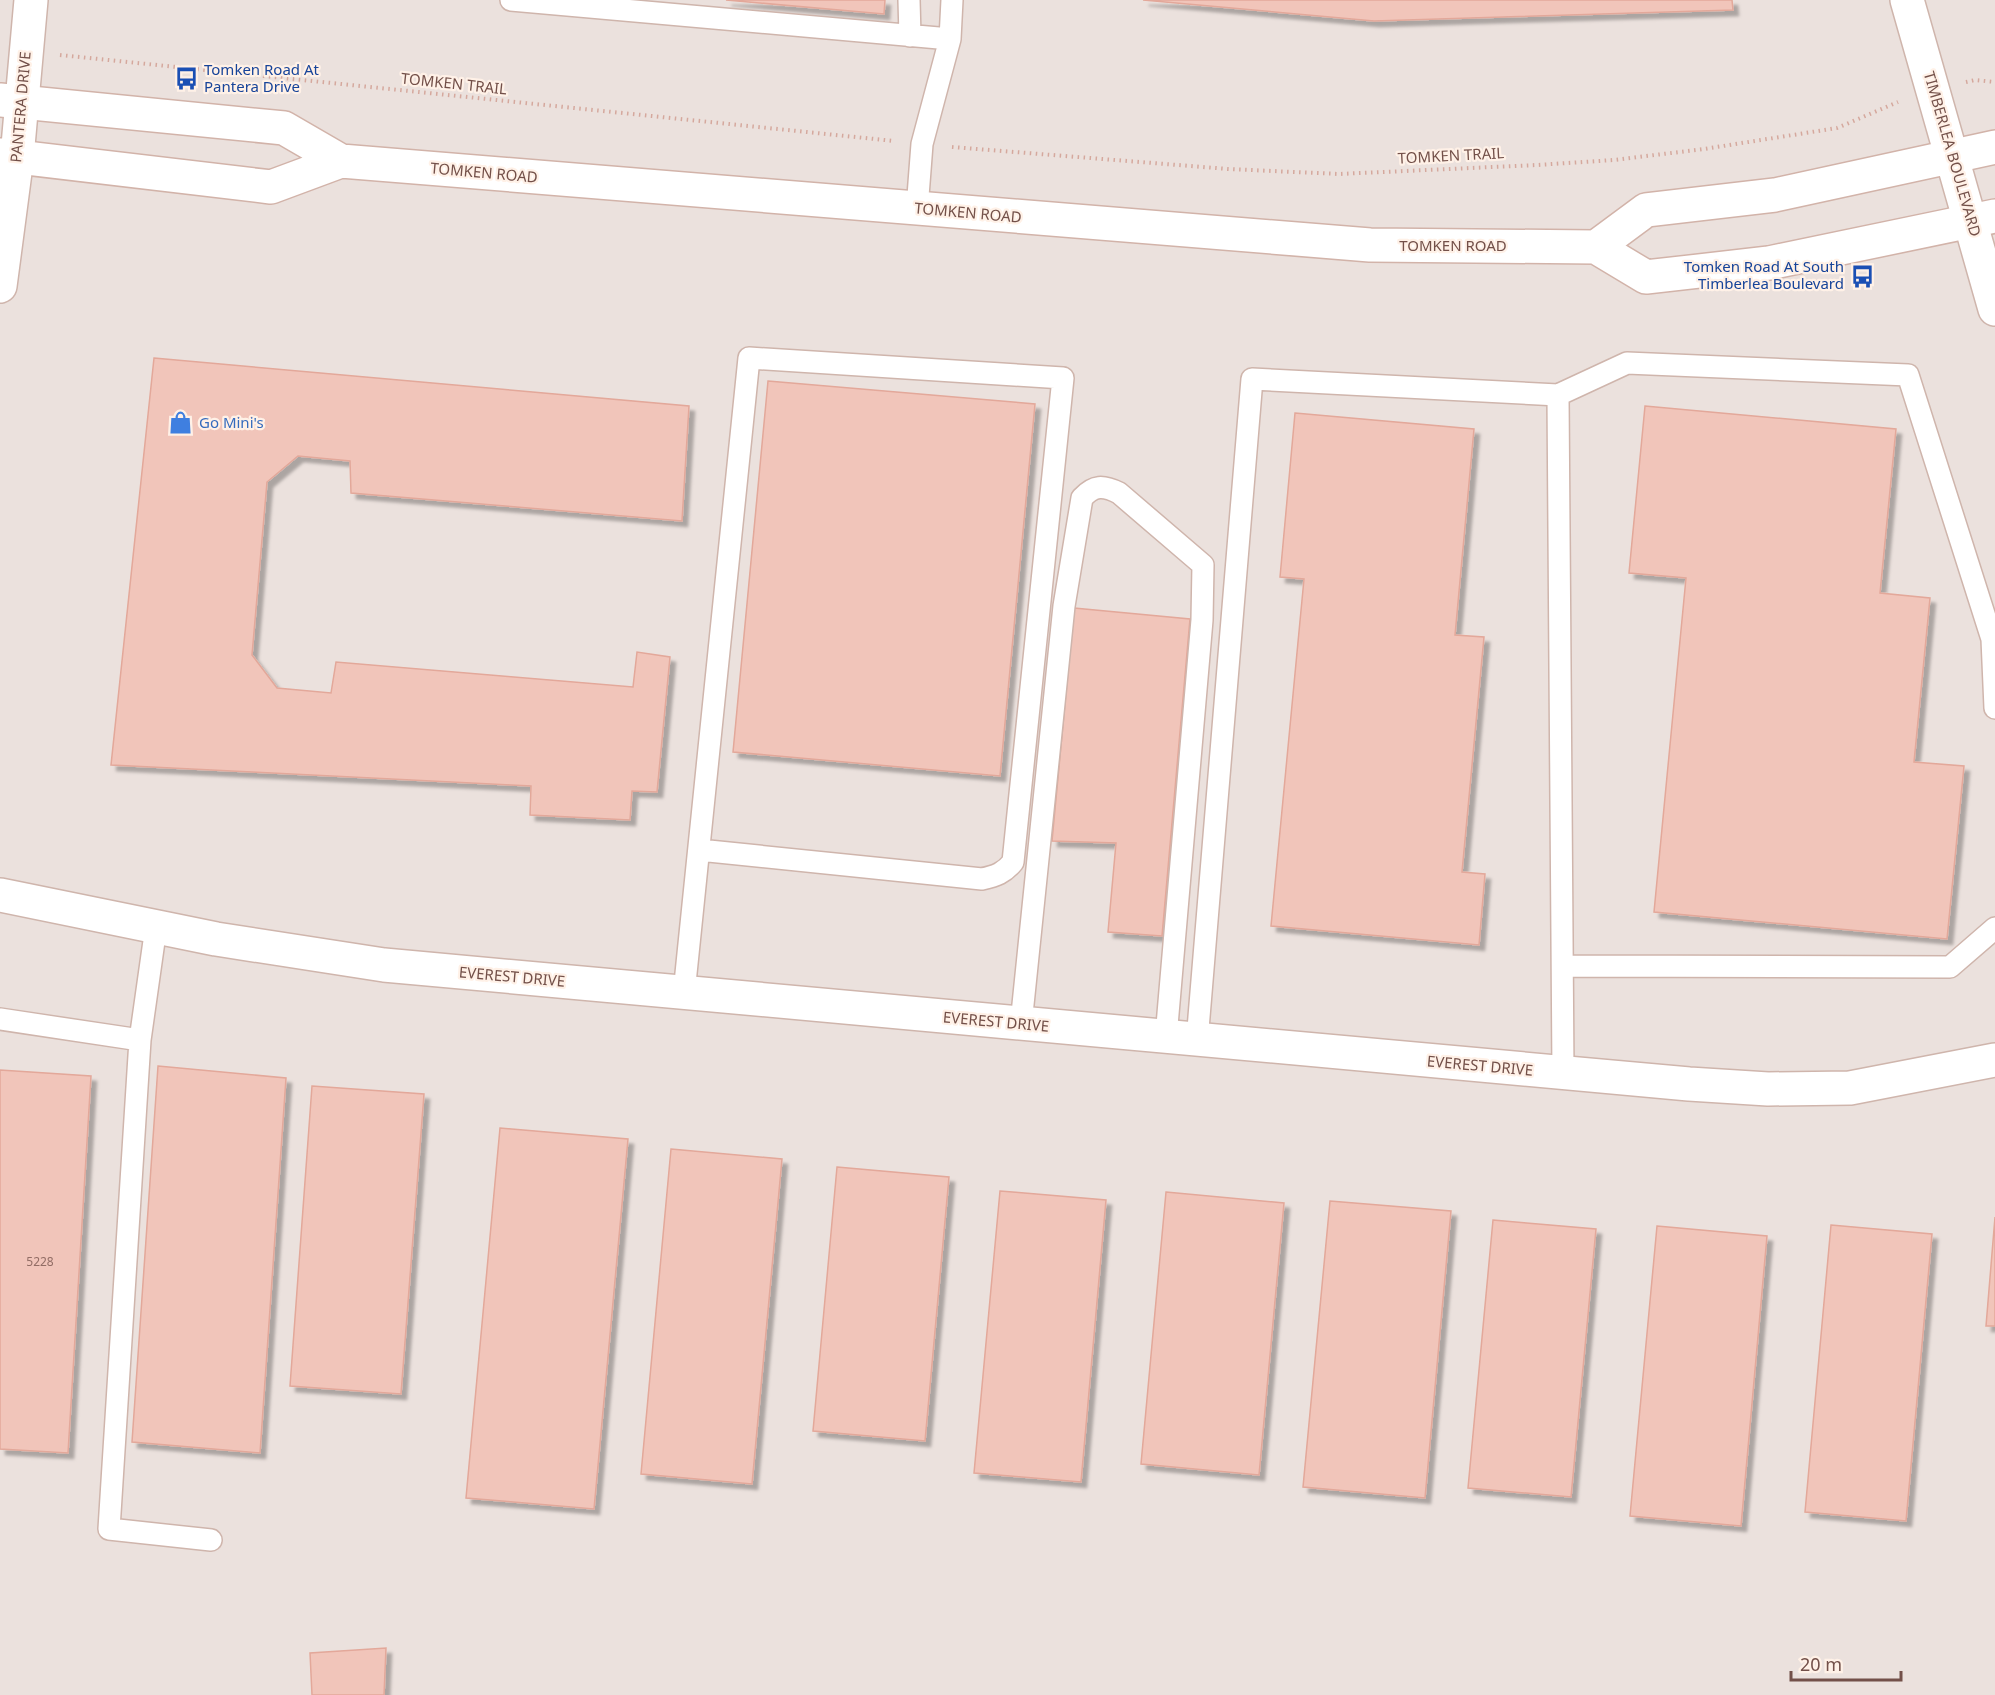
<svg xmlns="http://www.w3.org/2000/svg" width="1995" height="1695" viewBox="0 0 1995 1695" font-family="'Noto Sans',sans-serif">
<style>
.industrial{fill:#ebe1dd}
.building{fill:#f1c5ba;stroke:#e3a89a;stroke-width:1.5;filter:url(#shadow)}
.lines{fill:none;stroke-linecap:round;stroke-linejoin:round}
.service-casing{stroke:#cfb5ac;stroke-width:24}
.minor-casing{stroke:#cfb5ac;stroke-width:36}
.secondary-casing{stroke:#d2b3a9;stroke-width:36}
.path{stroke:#d5a89d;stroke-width:4;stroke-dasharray:1.5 4.5;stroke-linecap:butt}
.service{stroke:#fff;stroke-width:21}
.minor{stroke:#fff;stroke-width:33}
.secondary{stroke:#fff;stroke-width:33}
.labels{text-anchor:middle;stroke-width:4.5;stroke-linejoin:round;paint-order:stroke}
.number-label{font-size:12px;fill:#926d65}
.transit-label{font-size:15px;fill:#164399;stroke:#fff1e7;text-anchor:start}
.street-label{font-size:15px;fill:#735049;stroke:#fff1e7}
.shop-label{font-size:15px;fill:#366cbe;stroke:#fff1e7;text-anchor:start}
</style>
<defs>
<filter id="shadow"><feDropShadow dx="5.5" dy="5.5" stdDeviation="1.5" flood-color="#0004"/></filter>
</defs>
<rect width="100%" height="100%" fill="#fcede2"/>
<path class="industrial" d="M0,0H1995V1695H0Z"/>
<path class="building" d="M726,0H885L884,14Z
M1143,0H1732L1733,10L1374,21Z
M154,358L689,406L682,521L351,493L350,461L298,456L267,482L252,655L277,688L331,693L336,662L633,687L637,652L670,657L657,792L632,791L630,820L530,815L531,786L111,765Z
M768,381L1035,404L1000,776L733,752Z
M1645,406L1896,429L1880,593L1930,598L1914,762L1964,766L1947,939L1654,912L1686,578L1629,573Z
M1295,413L1474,429L1455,635L1484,637L1462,872L1485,874L1479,945L1271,926L1304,579L1280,577Z
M1074,608L1190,619L1162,936L1108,932L1116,843L1052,841Z
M158,1066L286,1078L260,1453L132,1442Z
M0,1070L91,1076L68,1453L0,1449Z
M312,1086L424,1094L401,1394L290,1386Z
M500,1128L628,1139L594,1509L466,1498Z
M671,1149L782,1159L752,1484L641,1474Z
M837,1167L949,1177L925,1441L813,1431Z
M1000,1191L1106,1200L1081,1482L974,1473Z
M1166,1192L1284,1203L1259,1475L1141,1464Z
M1330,1201L1451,1211L1425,1498L1303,1487Z
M1995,1217V1326H1986Z
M1493,1220L1596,1229L1571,1497L1468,1488Z
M1831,1225L1932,1234L1906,1521L1805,1512Z
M1657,1226L1767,1236L1741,1526L1630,1516Z
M386,1648L384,1695H312L310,1653Z"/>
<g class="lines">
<defs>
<path id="service" d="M511,0L950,39
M909,0L910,36
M917,209L922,144L950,39L952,0
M1992,639L1995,708
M1563,966L1950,967L1995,928
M684,993L749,358L1063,378L1013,862C1004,873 996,876 982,879L699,850
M0,1019L140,1040L109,1529L211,1540
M1021,1024L1064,606L1082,498C1094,485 1103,485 1119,493L1203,565L1202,620L1166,1037
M140,1040L156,927
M1197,1041L1252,379L1558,395
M1563,1073L1558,395L1627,363L1908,375L1992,639L1995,638"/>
<path id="minor" d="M1907,0L1995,309
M0,286L17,157L31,0
M0,895L216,939L384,965L1689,1084L1768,1089L1850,1088L1995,1060"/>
<path id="secondary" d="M0,100L284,128L341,161L1370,245L1596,247L1646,277L1769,263L1995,216
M0,155L271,187L341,161
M1596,247L1646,210L1775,195L1995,147"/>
</defs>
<use href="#service" class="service-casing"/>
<use href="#minor" class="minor-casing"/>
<use href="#secondary" class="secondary-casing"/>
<path class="path" d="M60,55L894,141
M1966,82L1975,80L1995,82
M952,147L1228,169L1339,174L1537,165L1614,160L1704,149L1837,128L1898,102"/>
<use href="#service" class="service"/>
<use href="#minor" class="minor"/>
<use href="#secondary" class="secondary"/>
</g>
<defs>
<symbol id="bus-bare" viewBox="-9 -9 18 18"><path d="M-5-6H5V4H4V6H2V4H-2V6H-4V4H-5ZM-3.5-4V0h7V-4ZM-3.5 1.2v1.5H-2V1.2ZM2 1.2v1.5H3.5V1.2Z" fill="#1a4fb4" stroke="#fff1e7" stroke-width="2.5" paint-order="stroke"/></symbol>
<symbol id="shop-bare" viewBox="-9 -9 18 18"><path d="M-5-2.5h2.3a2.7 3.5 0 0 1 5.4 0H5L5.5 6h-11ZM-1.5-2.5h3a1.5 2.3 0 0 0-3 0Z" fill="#3f7fe0" stroke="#fff1e7" stroke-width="2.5" paint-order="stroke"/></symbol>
</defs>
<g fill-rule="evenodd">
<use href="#bus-bare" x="170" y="62" width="33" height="33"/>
<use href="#bus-bare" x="1846" y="260" width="33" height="33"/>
<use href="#shop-bare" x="164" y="406" width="33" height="33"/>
</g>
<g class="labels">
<g class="number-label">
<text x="40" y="1266">5228</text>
</g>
<g class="transit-label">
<text x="204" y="75">Tomken Road At<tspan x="204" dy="17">Pantera Drive</tspan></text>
<text x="1844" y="272" text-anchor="end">Tomken Road At South<tspan x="1844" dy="17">Timberlea Boulevard</tspan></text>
</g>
<g class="street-label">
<text transform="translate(454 84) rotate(6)" y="5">TOMKEN TRAIL</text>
<text transform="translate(21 107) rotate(-85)" y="5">PANTERA DRIVE</text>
<text transform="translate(1952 154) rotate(74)" y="5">TIMBERLEA BOULEVARD</text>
<text transform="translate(1451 156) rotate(-3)" y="5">TOMKEN TRAIL</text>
<text transform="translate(484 173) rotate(5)" y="5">TOMKEN ROAD</text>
<text transform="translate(968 213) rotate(5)" y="5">TOMKEN ROAD</text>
<text x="1453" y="251">TOMKEN ROAD</text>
<text transform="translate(512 977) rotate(5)" y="5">EVEREST DRIVE</text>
<text transform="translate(996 1022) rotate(5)" y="5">EVEREST DRIVE</text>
<text transform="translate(1480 1066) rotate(5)" y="5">EVEREST DRIVE</text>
</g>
<g class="shop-label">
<text x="199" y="428">Go Mini's</text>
</g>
</g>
<path d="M1791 1671v9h110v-9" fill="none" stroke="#735049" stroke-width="3"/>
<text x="1800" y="1671" font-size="18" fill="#735049" stroke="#fff1e7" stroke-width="4.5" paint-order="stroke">20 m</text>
</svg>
